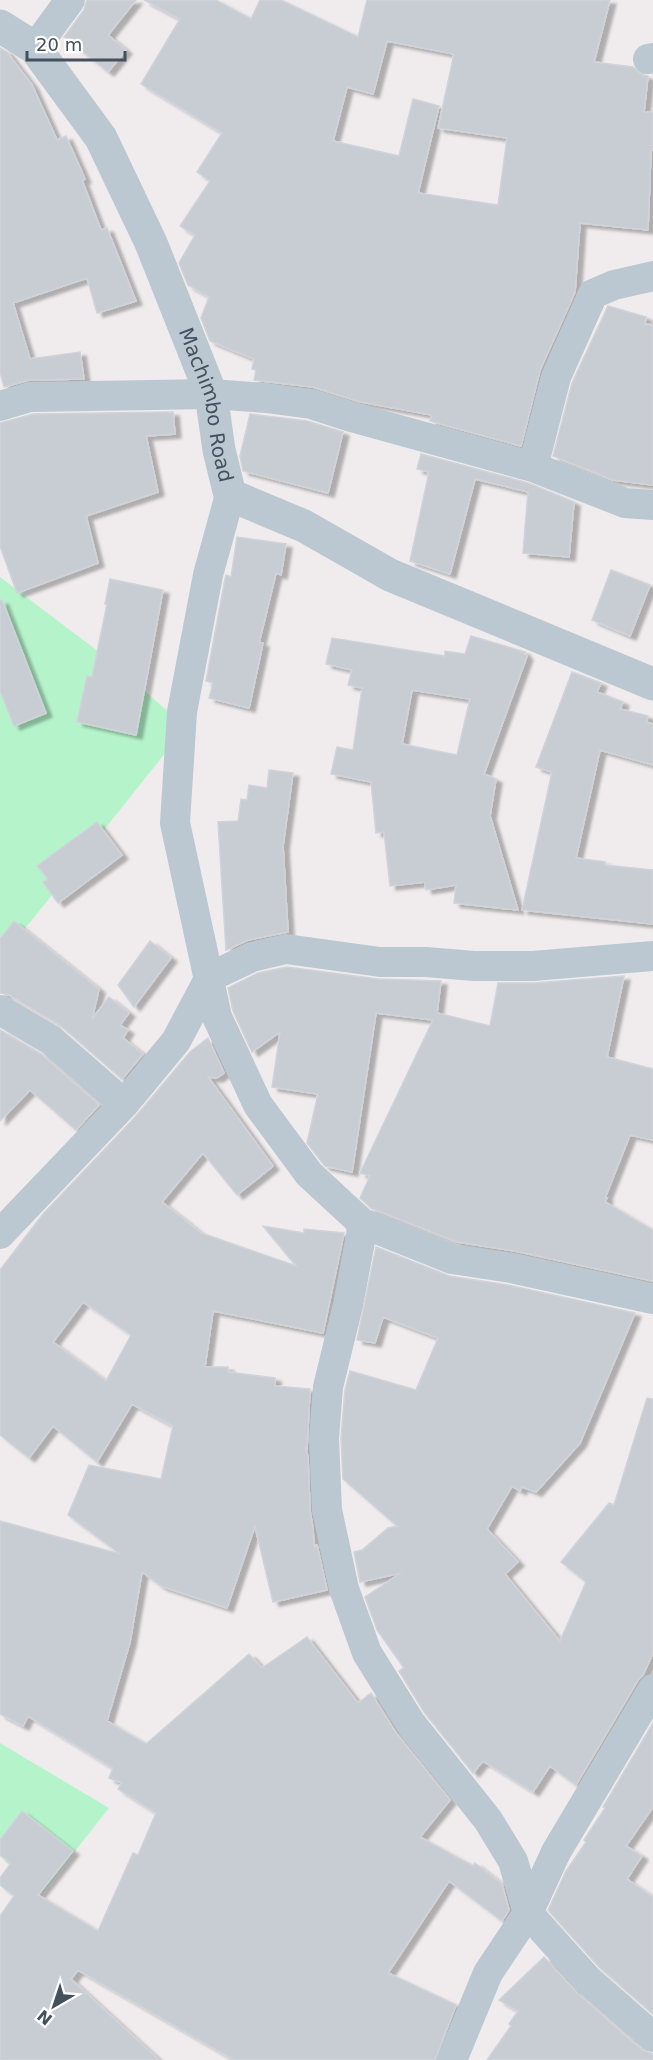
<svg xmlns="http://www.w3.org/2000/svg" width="653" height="2060" viewBox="0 0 653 2060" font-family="'DejaVu Sans',sans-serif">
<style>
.green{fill:#b5f4cb}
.building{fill:#c8ccd3;stroke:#d0d3da;stroke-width:1.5;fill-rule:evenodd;filter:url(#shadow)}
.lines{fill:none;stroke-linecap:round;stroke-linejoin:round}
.minor{stroke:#bbc8d1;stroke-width:30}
.tertiary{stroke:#bbc8d1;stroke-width:33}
.labels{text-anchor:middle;stroke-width:5;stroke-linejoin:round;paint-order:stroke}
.street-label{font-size:20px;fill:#43515c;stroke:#fff}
</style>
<defs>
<filter id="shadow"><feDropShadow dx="6" dy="4" stdDeviation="1.5" flood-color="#0004"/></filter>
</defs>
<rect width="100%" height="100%" fill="#f0eced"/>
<path class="green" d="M0,577L103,655L186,727L32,920L0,957Z
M0,1743L109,1808L42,1893L0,1856Z"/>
<path class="building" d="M87,0H136L108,35L126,50L108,72L64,37L84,10Z
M144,0H216L251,19L260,0H281L358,37L367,0H610L594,62L633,67L642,75L648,76L644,112H653V150H651L648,230L580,223L575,292L540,370L521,446L430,421L432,415L361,402L313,387L254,380L256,370L252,369L254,359L210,341L201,318L209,297L188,285L179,263L195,235L180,226L210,181L197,172L222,133L141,84L180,19ZM387,41L454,54L438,128L507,138L498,205L418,193L439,106L413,99L399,156L333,141L347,87L373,94Z
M0,48L7,52L32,85L57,140L66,136L85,179L82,180L101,230L107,228L136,301L97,313L87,278L13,303L30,359L80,352L84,379L29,380L4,387L0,372Z
M608,306L646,317L645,324L653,325V485L613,480L553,456L572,383Z
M173,412L175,434L146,436L158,492L86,516L98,563L17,593L0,546V423L33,414Z
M250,414L307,421L343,432L328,493L243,471L240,456Z
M421,454L528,483L574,502L569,557L523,553L528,492L475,479L450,574L410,561L429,472L417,469Z
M237,537L286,544L281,575L276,573L259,643H263L249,708L209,698L213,683L206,681L225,579L226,575L231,577Z
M611,570L650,585L630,636L592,620Z
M110,579L163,590L136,735L77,722L87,676L92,677L107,604H105Z
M2,600L46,713L14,726L0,691V601Z
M471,636L525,652L524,654L527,656L484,774L496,779L490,816L518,910L454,903L456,885L426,890L425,882L390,886L384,832L376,833L371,782L331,774L337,747L353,750L362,688L348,685L352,670L326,664L332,638L445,656V651L465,654ZM412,690L470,699L457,755L402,744Z
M572,672L601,683L597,692L623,702L620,709L648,716L646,722L653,724V765L600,750L576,858L605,862V865L653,870V924L522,910L552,772L536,767Z
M269,770L293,773L283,846L288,932L248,940L226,950L218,822L238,821L241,799L247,800L249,785L267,788Z
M97,822L122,855L58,903L43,882L48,879L37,866Z
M14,921L99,989L92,1019L109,997L129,1013L120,1025L128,1030L123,1038L143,1054L122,1079L60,1025L9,995L0,993V939Z
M150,941L171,958L134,1007L118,985Z
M287,967L378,979L441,981L437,1013L490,1026L498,983H534L624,976L607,1057L653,1069V1140L630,1135L605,1198H607L605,1202L653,1230V1281L515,1251L457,1242L371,1208L360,1198L370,1176L360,1173L433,1020L376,1013L352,1172L325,1166L307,1143L318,1094L272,1087L280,1032L252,1052L233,1011L228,988L258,973Z
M0,1030L41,1054L99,1105L76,1130L30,1090L0,1121Z
M208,1038L224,1073L217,1078L208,1077L273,1166L237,1195L203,1153L162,1202L201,1233L296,1266L263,1226L304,1233V1229L344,1233L323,1333L213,1311L205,1367H228V1372L275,1378V1386L310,1389L307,1449L305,1447L308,1457L310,1511L313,1528L314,1546L317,1545L327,1590L273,1602L255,1526L227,1608L161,1586L142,1572L130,1642L107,1721L146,1744L249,1654L262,1668L307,1637L358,1703L371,1693L396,1733L450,1800L420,1837L473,1866L475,1863L502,1884L509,1910L502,1921L449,1881L388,1973L456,2005L435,2060H234L78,1970L71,1979L159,2060H0V1916L14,1896L0,1885V1878L11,1863L0,1855V1840L22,1811L73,1851L38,1895L98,1931L133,1853L138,1855L156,1813L118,1789L122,1783L109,1778L113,1768L28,1716L23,1726L0,1714V1521L120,1554L68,1515L89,1465L161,1479L173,1426L132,1404L97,1462L53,1426L29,1458L0,1435V1270L43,1214L136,1116L190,1052ZM83,1302L131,1335L106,1381L53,1342Z
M376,1247L449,1276L508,1285L635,1313L580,1443L536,1492L522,1487L520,1491L512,1486L487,1529L518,1562L505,1574L560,1641L586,1582L561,1562L609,1503L614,1505L647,1398L653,1399V1653L643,1675L638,1680L576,1785L550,1766L533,1792L483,1761L473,1773L424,1712L399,1671L404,1668L377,1630L365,1597L401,1573L360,1582L354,1552L362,1550L388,1528L397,1526L343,1479L341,1438L345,1390L350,1371L416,1390L438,1338L383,1317L375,1343L357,1340Z
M653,1723V1807L626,1846L642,1856L627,1879L653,1897V2014L600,1968L548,1910L566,1871L586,1842L584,1840L605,1808L603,1807Z
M544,1957L577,1993L642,2050L653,2054V2060H487L511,2026L509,2024L518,2011L499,2000Z"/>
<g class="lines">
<path class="minor" d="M35,48L70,0
M648,59L653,58
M0,406L30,397L211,394L266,398L311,404L348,416L533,467L625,503L653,505
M533,467L556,377L593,294L614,285L653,276
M230,495L208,575L182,712L175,823L217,1017L258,1105L309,1174L362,1223L361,1236L348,1305L328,1387L324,1438L327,1510L344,1589L367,1653L410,1722L488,1820L513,1861L528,1913L588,1980L653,2037
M0,1010L51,1040L124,1104
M362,1223L452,1259L511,1268L653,1299
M0,1234L124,1104L176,1041L210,977L252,957L286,949L380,962H426L474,966H533L653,956
M452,2060L488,1973L528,1913L556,1852L653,1689"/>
<path class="tertiary" id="s1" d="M0,26L35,48L101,138L151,243L211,394L219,450L230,495L304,526L390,575L653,684"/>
</g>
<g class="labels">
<g class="street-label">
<text dy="7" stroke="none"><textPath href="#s1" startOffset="441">Machimbo Road</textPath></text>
</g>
</g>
<g transform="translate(54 2006) rotate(219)" stroke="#ffffff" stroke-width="4.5" paint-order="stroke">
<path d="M0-4.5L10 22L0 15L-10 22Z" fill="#43515c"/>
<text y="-9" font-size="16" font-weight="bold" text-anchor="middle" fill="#43515c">N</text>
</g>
<path d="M27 51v9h98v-9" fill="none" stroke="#43515c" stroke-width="3"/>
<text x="36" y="51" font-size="18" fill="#43515c" stroke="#ffffff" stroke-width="4.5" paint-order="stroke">20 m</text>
</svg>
